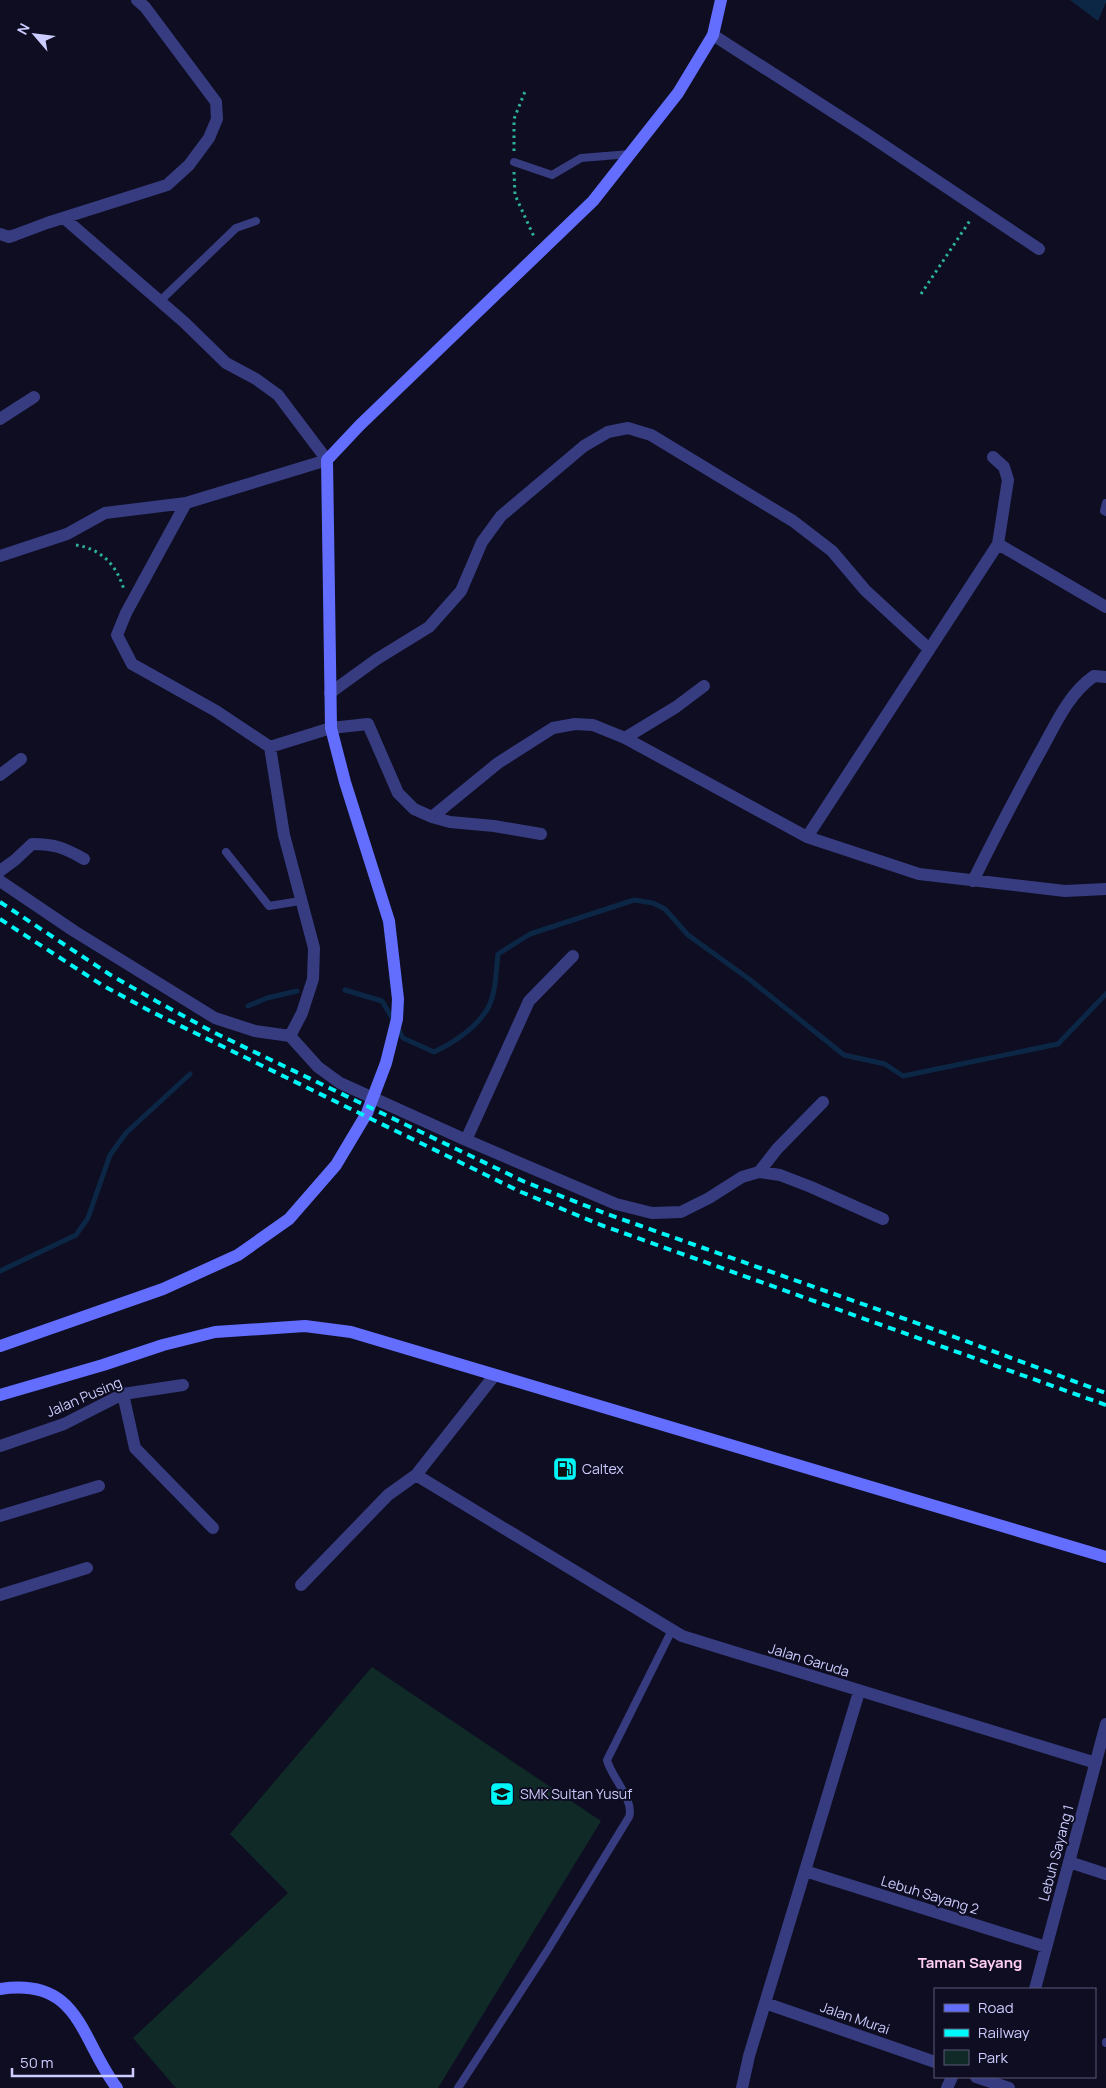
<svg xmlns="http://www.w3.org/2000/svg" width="1106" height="2088" viewBox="0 0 1106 2088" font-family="Manrope,sans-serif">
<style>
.green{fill:#102b27}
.water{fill:#0c2746}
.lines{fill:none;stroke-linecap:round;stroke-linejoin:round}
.stream{stroke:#0c2746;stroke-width:5}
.path{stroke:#2db39d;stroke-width:3;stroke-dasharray:2.5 4;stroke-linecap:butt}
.lane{stroke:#373c80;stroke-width:8}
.street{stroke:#373c80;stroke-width:12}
.secondary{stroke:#636eff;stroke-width:12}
.rail{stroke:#00f7f7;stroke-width:4;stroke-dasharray:8 6;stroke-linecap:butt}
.labels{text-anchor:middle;stroke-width:4;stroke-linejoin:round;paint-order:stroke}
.street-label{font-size:14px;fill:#cdccff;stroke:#0e0d21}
.poi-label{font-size:14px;fill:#cdccff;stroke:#0e0d21;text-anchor:start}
.neighbourhood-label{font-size:15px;font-weight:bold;fill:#ffcef2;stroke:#0e0d21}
</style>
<rect width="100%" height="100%" fill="#0e0d21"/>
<path class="green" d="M372,1667L601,1821L438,2088H176L133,2038L288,1893L230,1834Z"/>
<path class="water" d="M1070,0H1106V2L1098,21Z"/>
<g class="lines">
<path class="stream" d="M345,990L382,1001L394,1021
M248,1006L267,998L297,991
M398,1028L403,1038L434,1052C455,1042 476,1028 488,1008C496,993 496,971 498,954L530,934L634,900L653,903L665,909L688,935L749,979L844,1055L885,1064L903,1076L1058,1044L1106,994
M0,1271L76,1235L88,1218L110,1155L126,1133L190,1074"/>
<path class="path" d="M514,151V119L526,89
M514,172L515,195L535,239
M921,294L971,219
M76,545C101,549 117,565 124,590"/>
<path class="lane" d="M514,162L552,175L581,158L630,154
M160,301L236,228L256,221
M1106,503L1104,511L1106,512
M226,852L269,906L300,901
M1106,2043V2042
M458,2088L547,1951L629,1817C635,1800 611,1777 607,1760L672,1630"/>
<path class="street" d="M713,35L864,132L1039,249
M0,234L9,237L15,235L47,223L167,185L189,165L209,138L217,119L216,102L145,7L137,0
M0,419L34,397
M186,503L126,613L117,635L132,664L216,711L270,747
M998,544L1106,607
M0,556L67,534L105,513L186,503L327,460L278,395L256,379L226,363L184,322L64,218
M330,693L377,659L429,627L461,591L482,542L501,516L584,446L608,432L628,428L651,435L793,521L832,551L865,590L929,649
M625,738L676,707L704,686
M0,775L21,759
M432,817L450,822L494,826L541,834
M807,837L998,544L1008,480L1004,467L993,457
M0,871L15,860L32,844C55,844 65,848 84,859
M0,881L74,931L215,1018L255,1031L290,1036L302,1013L313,979L314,948L284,835L270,747L331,728L368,724L398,793L414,809L432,817L498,763L553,728L575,724L593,725L625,738L807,837L919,874L1065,891L1106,889
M973,881C994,838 1016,796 1039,754C1055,726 1067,695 1094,676L1106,677
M290,1036L318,1067L340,1083L466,1140L616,1204L652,1213L681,1212L709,1198L742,1177L759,1172L780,1175L811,1187L883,1219
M466,1140L529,1001L573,956
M759,1172L777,1149L823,1102
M123,1394L135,1448L213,1528
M0,1446L64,1424L123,1394L183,1385
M416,1475L682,1636L1096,1763
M0,1516L99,1486
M301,1585L388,1495L416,1475L494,1376
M0,1595L87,1568
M1069,1862L1106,1874
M805,1871L1046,1947
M1035,1989L1106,1724
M765,2003L935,2062
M976,2077L1009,2088
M742,2088L749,2056L859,1692
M947,2088L952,2077"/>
<path class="secondary" d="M0,1346L163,1289L238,1255L289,1219L336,1165L367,1113L386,1063L397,1019L398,999L389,921L345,782L331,728L327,460L360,425L593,201L678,93L713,35L721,0
M0,1395L103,1365L163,1345L215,1332L305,1326L351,1332L1106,1557
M0,1989C80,1977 80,2039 117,2088"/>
<path class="rail" d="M0,902L109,974L156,1001L213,1032L525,1182L607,1214L925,1326L1106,1393
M0,919L102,985L150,1011L521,1192L601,1225L1106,1405"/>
</g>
<defs>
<symbol id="fuel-square" viewBox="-11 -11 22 22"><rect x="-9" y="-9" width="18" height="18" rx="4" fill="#00f7f7" stroke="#0e0d21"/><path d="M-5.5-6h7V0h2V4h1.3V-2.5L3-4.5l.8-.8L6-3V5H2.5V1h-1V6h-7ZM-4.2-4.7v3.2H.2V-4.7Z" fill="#111"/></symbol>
<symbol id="school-square" viewBox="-11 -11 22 22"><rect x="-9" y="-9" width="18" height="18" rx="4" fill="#00f7f7" stroke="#0e0d21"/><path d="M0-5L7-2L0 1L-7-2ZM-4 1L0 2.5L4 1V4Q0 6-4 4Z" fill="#111"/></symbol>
</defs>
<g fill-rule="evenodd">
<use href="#fuel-square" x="551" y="1455" width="28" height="28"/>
<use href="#school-square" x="488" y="1780" width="28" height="28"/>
</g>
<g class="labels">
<g class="street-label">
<text transform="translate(84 1397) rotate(-23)" y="5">Jalan Pusing</text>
<text transform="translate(809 1660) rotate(17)" y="5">Jalan Garuda</text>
<text transform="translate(1056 1853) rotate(-75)" y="5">Lebuh Sayang 1</text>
<text transform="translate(930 1895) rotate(17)" y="5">Lebuh Sayang 2</text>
<text transform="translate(855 2018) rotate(19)" y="5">Jalan Murai</text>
</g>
<g class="poi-label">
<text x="582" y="1474">Caltex</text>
<text x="520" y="1799">SMK Sultan Yusuf</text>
</g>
<g class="neighbourhood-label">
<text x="970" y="1968">Taman Sayang</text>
</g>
</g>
<rect x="934" y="1988" width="162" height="90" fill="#0e0d21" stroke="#5a597a"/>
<rect x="944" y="2004" width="25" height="8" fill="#636eff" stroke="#5a597a"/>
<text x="978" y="2013" font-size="15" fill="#cdccff">Road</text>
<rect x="944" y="2029" width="25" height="8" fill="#00f7f7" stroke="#5a597a"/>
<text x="978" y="2038" font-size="15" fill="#cdccff">Railway</text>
<rect x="944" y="2050" width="25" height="15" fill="#102b27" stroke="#5a597a"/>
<text x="978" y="2063" font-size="15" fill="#cdccff">Park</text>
<g transform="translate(35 35) rotate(298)" stroke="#0e0d21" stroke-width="4" paint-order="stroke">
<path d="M0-4L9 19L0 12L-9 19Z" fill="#cdccff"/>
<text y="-8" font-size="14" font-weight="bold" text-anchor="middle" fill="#cdccff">N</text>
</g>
<path d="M12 2068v8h121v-8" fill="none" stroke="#cdccff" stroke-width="2.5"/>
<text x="20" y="2068" font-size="15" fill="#cdccff" stroke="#0e0d21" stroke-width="4" paint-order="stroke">50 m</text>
</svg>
